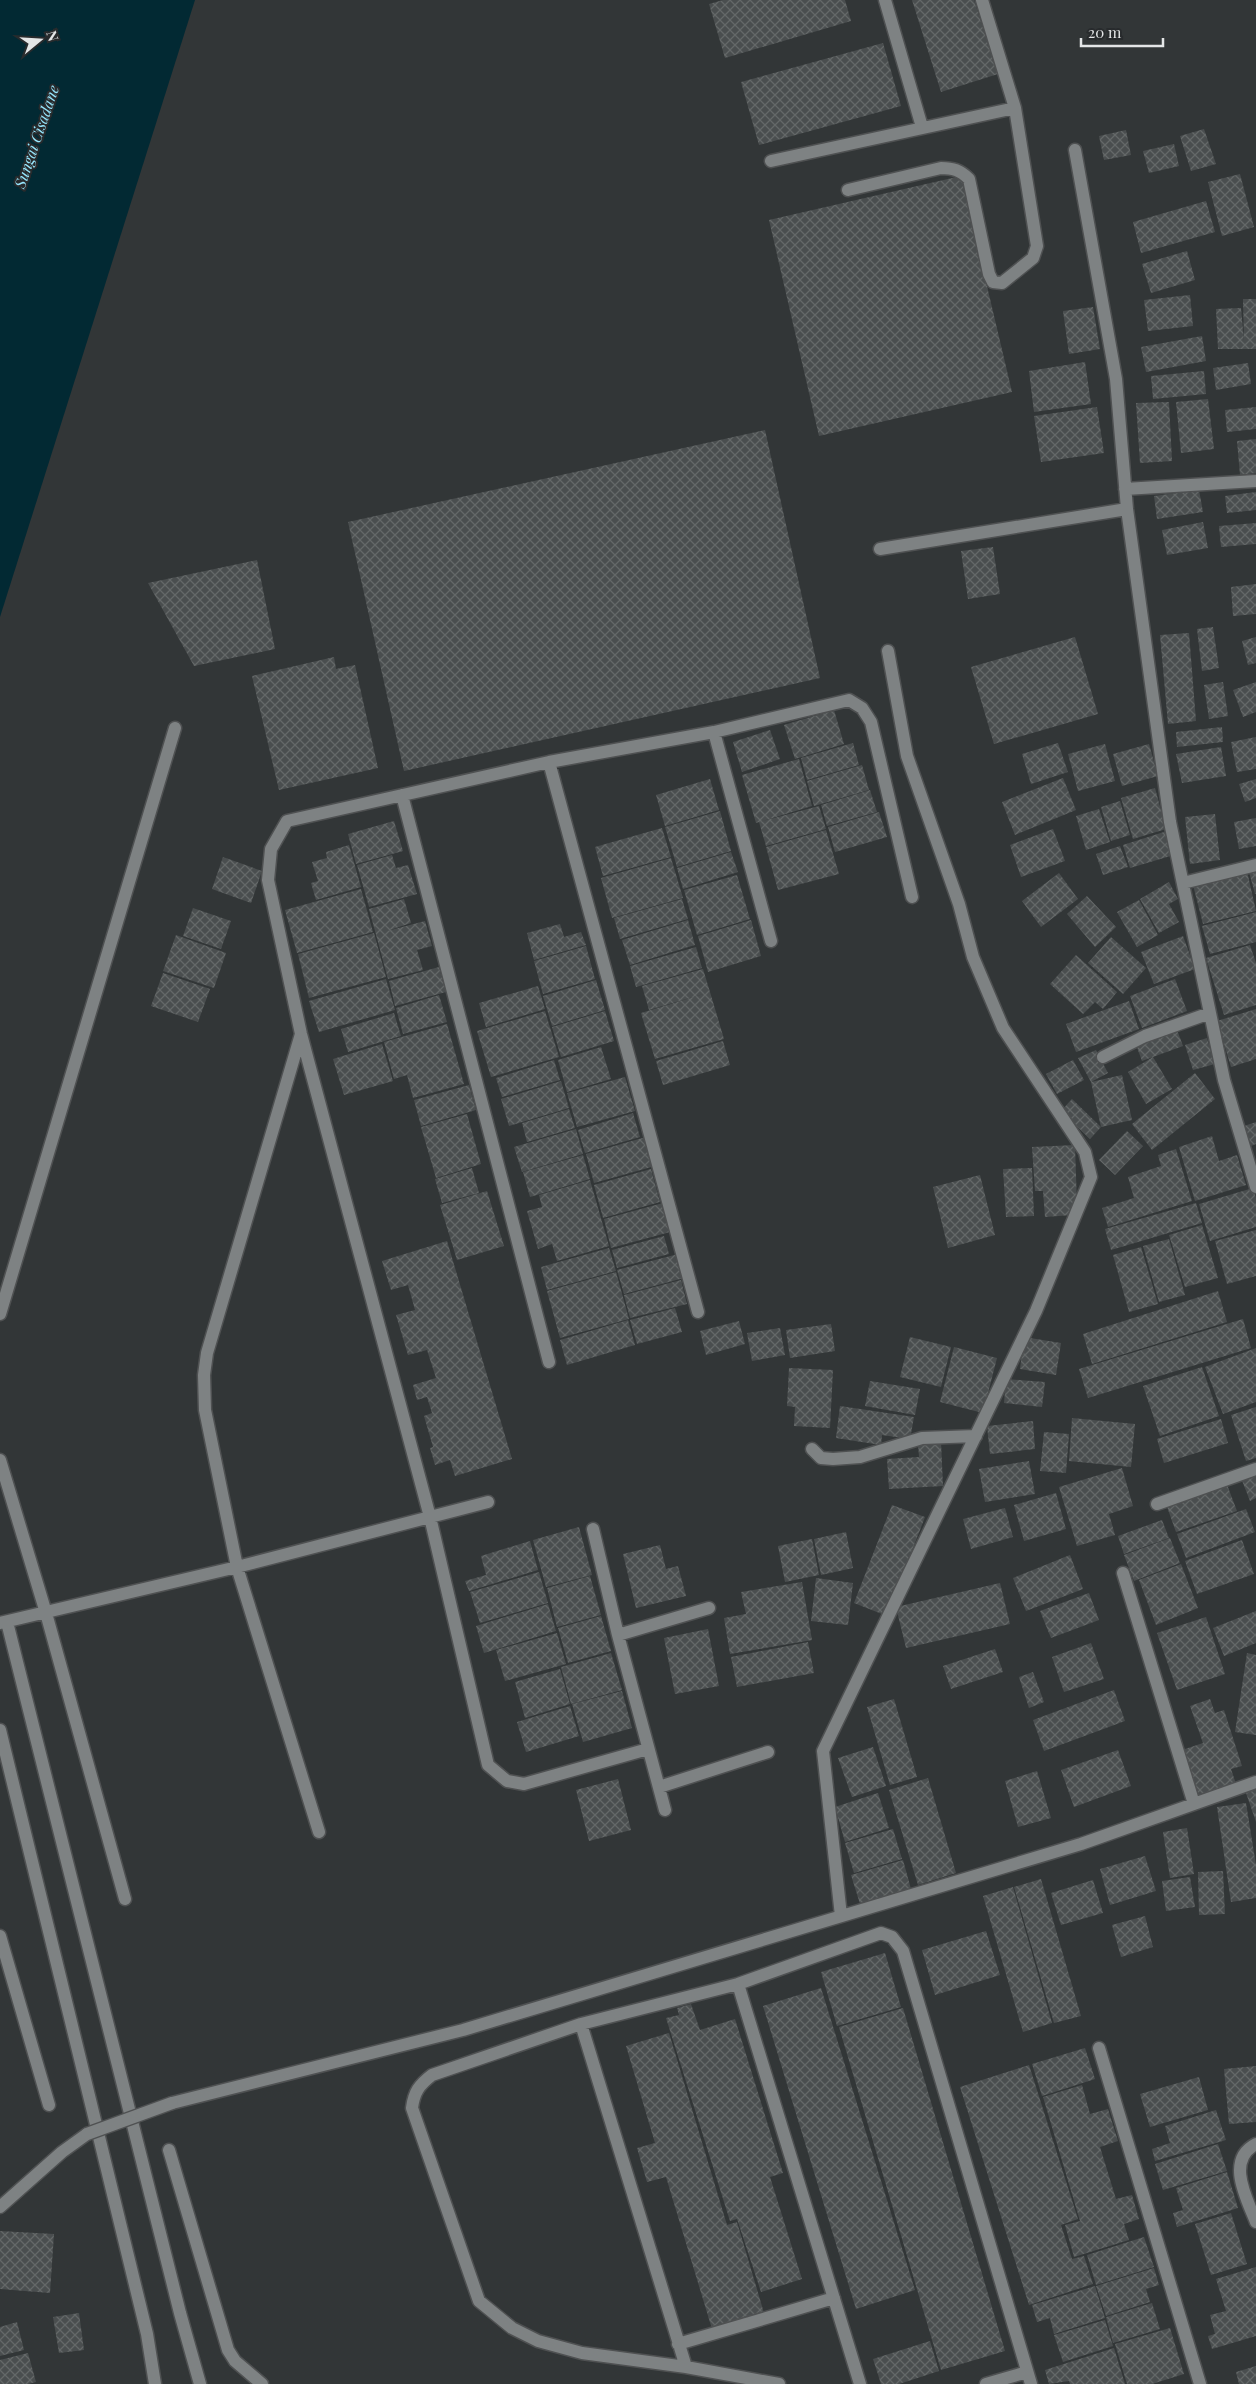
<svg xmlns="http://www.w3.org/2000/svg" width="1256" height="2384" viewBox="0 0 1256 2384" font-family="'Playfair Display',serif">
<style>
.water{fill:#022933}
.building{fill:url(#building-cross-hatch)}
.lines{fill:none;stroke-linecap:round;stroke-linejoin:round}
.minor-casing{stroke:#4f5152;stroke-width:15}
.minor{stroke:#7e8283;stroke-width:12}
.minor-bridge-casing{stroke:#4f5152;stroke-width:15;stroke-linecap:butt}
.minor-bridge{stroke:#7e8283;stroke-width:12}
.labels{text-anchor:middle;stroke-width:4;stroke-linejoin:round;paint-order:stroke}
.water-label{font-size:15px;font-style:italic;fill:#97e7fe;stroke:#282b2d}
</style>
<defs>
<pattern id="building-cross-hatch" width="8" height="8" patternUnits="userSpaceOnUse" patternTransform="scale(1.25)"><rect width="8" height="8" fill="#4a4e4f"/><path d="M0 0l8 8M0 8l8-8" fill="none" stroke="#646868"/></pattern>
</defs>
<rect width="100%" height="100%" fill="#323637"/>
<path class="water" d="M0,0H195L0,617Z"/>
<path class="building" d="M723,0H845L851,21L725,58L709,4Z
M912,0H974L998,74L941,92Z
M883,43L901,106L759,145L741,82Z
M1204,129L1216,164L1191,171L1180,136Z
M1126,130L1131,155L1104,160L1099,136Z
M1174,144L1179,166L1149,173L1143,151Z
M1240,174L1254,227L1222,236L1208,182Z
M961,176L1012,392L819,436L769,220Z
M1206,201L1215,232L1141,253L1133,222Z
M1187,251L1195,280L1151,293L1142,264Z
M1190,295L1193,326L1148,331L1144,300Z
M1243,299H1256V349H1218L1216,309L1241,308L1244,341Z
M1093,307L1100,349L1069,354L1063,311Z
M1202,336L1206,361L1146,372L1141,347Z
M1085,362L1091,404L1034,412L1029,371Z
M1248,363L1251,384L1216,390L1213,368Z
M1204,371L1206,394L1153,399L1151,376Z
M1208,399L1214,449L1181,453L1176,402Z
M1169,402L1172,461L1140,463L1136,403Z
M1097,407L1104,453L1041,462L1034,416Z
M1256,407V429L1227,432L1225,410Z
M765,430L820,678L404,771L348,522Z
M1256,439V473L1240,475L1237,441Z
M1199,490L1203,512L1157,519L1154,496Z
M1256,492V510L1227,513L1225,496Z
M1203,522L1208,548L1167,555L1162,530Z
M1256,523V544L1221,547L1219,526Z
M993,547L1000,594L968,599L961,551Z
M257,560L275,649L194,666L148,583Z
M1256,584V614L1233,616L1231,587Z
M1213,627L1219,668L1202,671L1197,629Z
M1189,633L1196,721L1168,724L1160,635Z
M1075,637L1098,714L994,744L971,667Z
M1256,637V663L1248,665L1242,641Z
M334,657L336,669L355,665L378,768L279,790L252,676Z
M1223,682L1228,716L1209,719L1204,685Z
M1256,682V712L1243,717L1233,690Z
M834,710L844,744L795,759L784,725Z
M1222,727L1223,742L1177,747L1176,732Z
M770,730L780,759L742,772L733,742Z
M1256,737V769L1237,772L1231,742Z
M853,743L859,765L807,780L801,758Z
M1058,743L1068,772L1031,784L1022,754Z
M1105,744L1115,781L1078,791L1068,754Z
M1149,744L1158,776L1122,786L1113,754Z
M1221,747L1226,776L1182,783L1176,754Z
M799,759L812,806L756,823L742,775Z
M862,765L869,790L814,806L807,781Z
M1063,778L1076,810L1015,835L1002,802Z
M710,779L719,810L665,826L656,795Z
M1256,779V798L1245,802L1239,784Z
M1155,788L1166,829L1133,839L1121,798Z
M870,790L877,812L827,826L821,805Z
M1120,801L1130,835L1111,841L1101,807Z
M819,806L826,829L766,846L759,822Z
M1099,809L1110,842L1086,850L1076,816Z
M720,811L731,851L677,867L665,827Z
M879,812L887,837L835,852L828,827Z
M1215,814L1220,860L1190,864L1185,817Z
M1256,818V846L1239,849L1234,822Z
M394,821L403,851L356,864L348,834Z
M662,828L671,857L603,876L595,847Z
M1053,829L1065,861L1021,877L1010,845Z
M826,830L839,874L778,890L766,847Z
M1167,831L1174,855L1130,868L1123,845Z
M349,845L361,887L316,900L311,883L318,881L312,862L327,858L326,852Z
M1120,846L1128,867L1103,875L1096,854Z
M731,852L738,872L683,889L677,868Z
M392,855L396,868L408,865L417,894L369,907L357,865Z
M223,857L262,871L251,903L212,889Z
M671,858L683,898L612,918L601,878Z
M1256,870V894H1255L1249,872Z
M1247,871L1256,911L1203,924L1193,885Z
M1059,873L1078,899L1041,927L1022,901Z
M737,875L750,919L697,935L684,890Z
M1169,882L1178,899L1169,904L1179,922L1159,933L1140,899Z
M361,889L373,932L297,953L285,910Z
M1087,896L1116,927L1095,947L1067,914Z
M404,899L411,923L387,931L425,921L432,946L417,950L423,970L388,979L369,909Z
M682,899L688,919L620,939L614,918Z
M1139,900L1158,935L1137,947L1117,912Z
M193,908L231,921L221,949L183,936Z
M1256,912V942L1210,954L1202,926Z
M688,920L695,945L630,965L622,940Z
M751,920L761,956L708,972L698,936Z
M560,924L564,937L581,932L586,945L534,960L527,933Z
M374,933L386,977L309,998L298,954Z
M176,935L226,953L214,988L163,971Z
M1183,936L1195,969L1154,984L1141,952Z
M1111,937L1146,968L1123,994L1088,963Z
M1250,945L1256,963V1005L1224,1015L1206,958Z
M586,946L595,979L543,994L534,961Z
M696,947L702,968L636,987L630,966Z
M1076,955L1117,992L1103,1009L1095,1002L1083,1014L1050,984Z
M439,967L446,992L395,1006L389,981Z
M703,969L710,992L649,1010L642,986Z
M163,973L210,989L198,1022L151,1006Z
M386,979L395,1010L319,1032L309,1001Z
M1175,979L1187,1011L1142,1028L1130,996Z
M596,980L605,1010L552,1026L543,996Z
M538,986L545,1009L486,1027L479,1003Z
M710,992L724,1039L655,1059L641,1013Z
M439,995L447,1022L403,1034L396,1008Z
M1129,1001L1139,1029L1076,1052L1066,1024Z
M1256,1009V1059L1231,1067L1217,1021Z
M545,1011L559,1057L491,1077L477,1031Z
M605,1011L614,1041L561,1057L552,1027Z
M394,1013L401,1036L348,1052L341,1029Z
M447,1024L464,1084L413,1098L407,1075L394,1079L384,1042Z
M1176,1027L1183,1046L1142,1061L1135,1042Z
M1207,1038L1215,1064L1193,1070L1185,1045Z
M723,1041L730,1065L663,1085L656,1061Z
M382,1044L393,1081L344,1095L333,1059Z
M601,1047L611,1079L567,1092L558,1060Z
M1096,1050L1108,1073L1091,1082L1078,1058Z
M1153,1057L1172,1089L1146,1104L1128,1072Z
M554,1060L560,1080L502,1097L496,1078Z
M1073,1060L1084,1080L1057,1094L1046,1074Z
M1195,1073L1215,1099L1152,1150L1132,1124Z
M1122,1075L1132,1120L1101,1127L1091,1082Z
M625,1077L635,1111L577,1127L567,1093Z
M561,1081L569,1108L509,1126L501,1099Z
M469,1085L476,1110L421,1126L414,1100Z
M1072,1099L1101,1127L1090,1139L1061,1111Z
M569,1109L575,1128L527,1142L522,1123Z
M633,1113L640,1137L585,1153L578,1130Z
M467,1114L481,1164L436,1178L421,1127Z
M1256,1122V1144L1251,1146L1244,1126Z
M576,1129L583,1154L522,1172L514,1147Z
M1127,1131L1143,1146L1115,1175L1099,1160Z
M1212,1136L1219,1161L1237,1155L1246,1185L1195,1201L1179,1147Z
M646,1137L655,1166L594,1183L586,1154Z
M1075,1145L1077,1206H1071L1072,1215L1045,1217L1043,1191H1035L1032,1147Z
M1176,1149L1192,1201L1108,1227L1102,1208L1134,1198L1128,1177L1161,1166L1158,1155Z
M583,1155L590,1179L530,1197L523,1172Z
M472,1168L479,1193L442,1203L435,1179Z
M1032,1168L1034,1216L1006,1217L1003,1169Z
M651,1169L660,1202L603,1218L594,1185Z
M980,1175L995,1235L948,1248L933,1187Z
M590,1180L609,1246L557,1261L552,1244L538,1249L527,1211L542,1207L539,1195Z
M1253,1188L1256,1198V1227L1210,1241L1199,1204Z
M487,1191L504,1246L457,1260L440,1205Z
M663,1203L670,1232L611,1248L604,1219Z
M1196,1203L1202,1223L1111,1250L1105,1229Z
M1202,1225L1218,1278L1185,1287L1169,1235Z
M1256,1230V1276L1227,1284L1215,1241Z
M664,1236L669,1254L617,1268L612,1250Z
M1169,1239L1185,1295L1159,1302L1143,1246Z
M447,1241L512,1459L455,1476L450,1460L435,1465L430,1448L433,1447L424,1416L432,1413L427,1397L417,1400L413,1385L436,1378L427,1350L408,1355L396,1315L415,1310L408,1285L391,1290L382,1261Z
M1141,1247L1158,1304L1129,1312L1113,1255Z
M609,1248L616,1271L547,1290L541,1267Z
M678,1254L684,1278L624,1294L617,1270Z
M616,1272L629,1319L560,1338L547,1291Z
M681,1280L687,1304L630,1318L624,1295Z
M1218,1291L1227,1322L1092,1364L1083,1334Z
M675,1308L682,1332L637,1344L630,1320Z
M1243,1319L1251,1348L1088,1398L1079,1369Z
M628,1320L635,1345L567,1365L560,1340Z
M739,1321L745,1344L706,1355L700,1331Z
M831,1324L835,1351L790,1358L786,1330Z
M780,1328L785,1355L752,1361L747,1333Z
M910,1337L951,1347L941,1387L900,1377Z
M1024,1337L1061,1343L1056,1375L1020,1369Z
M954,1347L997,1358L983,1413L940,1402Z
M1256,1348V1402L1223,1414L1205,1367Z
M1202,1367L1219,1416L1160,1436L1143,1386Z
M789,1368L833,1370L830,1428L794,1426L795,1407L787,1406Z
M1006,1379L1045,1382L1042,1407L1004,1403Z
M870,1381L920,1389L915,1415L865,1406Z
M840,1406L914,1417L910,1439L882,1435L881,1445L836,1438Z
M1256,1407V1458L1246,1461L1231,1415Z
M1072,1418L1135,1424L1131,1467L1069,1461Z
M1221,1419L1228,1443L1164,1463L1157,1439Z
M1033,1421L1035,1449L990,1454L987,1426Z
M1044,1432L1069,1434L1066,1473L1040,1471Z
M941,1442L943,1486L889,1489L887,1459L919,1457L918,1443Z
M1029,1461L1035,1494L985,1502L979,1469Z
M1122,1468L1133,1506L1109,1514L1115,1535L1077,1546L1059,1487Z
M1256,1472V1498L1250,1501L1241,1478Z
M1226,1482L1237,1511L1176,1532L1166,1504Z
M1056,1493L1066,1529L1024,1541L1014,1505Z
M892,1505L925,1517L887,1616L854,1603Z
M1005,1508L1013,1537L971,1549L963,1519Z
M1246,1509L1255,1532L1186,1558L1177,1534Z
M1162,1520L1169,1538L1124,1554L1118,1536Z
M579,1527L592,1575L546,1587L533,1540Z
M846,1532L853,1568L821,1575L814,1539Z
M1170,1538L1180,1563L1134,1581L1124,1555Z
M812,1539L819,1575L785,1582L778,1546Z
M1242,1540L1254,1574L1197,1594L1185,1561Z
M530,1541L538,1570L469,1591L465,1581L486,1575L481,1556Z
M660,1545L666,1569L678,1566L686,1596L636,1608L623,1554Z
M1070,1555L1083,1589L1026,1611L1013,1578Z
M1181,1564L1198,1608L1156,1625L1139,1580Z
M539,1572L548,1603L480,1623L470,1592Z
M590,1576L601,1615L557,1627L547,1588Z
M816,1578L853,1583L848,1625L811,1621Z
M802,1582L812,1640L730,1654L724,1618L746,1614L741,1592Z
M1000,1583L1010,1624L906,1648L896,1607Z
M1089,1593L1099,1620L1051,1638L1040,1611Z
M548,1604L556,1631L484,1653L476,1626Z
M1256,1611V1643L1224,1656L1213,1628Z
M601,1616L611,1651L568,1663L558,1628Z
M1206,1617L1225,1674L1177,1690L1157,1633Z
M708,1629L719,1686L675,1694L664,1638Z
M557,1633L566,1664L505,1681L496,1650Z
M808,1642L814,1673L737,1687L731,1657Z
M1091,1643L1104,1679L1064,1692L1052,1657Z
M995,1649L1003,1672L951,1689L943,1666Z
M611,1653L622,1690L571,1704L561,1667Z
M1247,1653L1256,1655V1735L1235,1732Z
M560,1669L570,1704L525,1718L515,1682Z
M1033,1672L1044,1702L1029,1708L1019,1677Z
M1114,1690L1125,1721L1044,1751L1033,1720Z
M622,1691L632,1728L583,1742L572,1704Z
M894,1699L917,1777L890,1785L867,1707Z
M1210,1699L1215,1713L1224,1710L1242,1766L1231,1769L1236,1784L1195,1797L1179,1751L1203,1743L1190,1706Z
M570,1706L579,1736L526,1752L517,1722Z
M873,1747L886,1786L852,1797L838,1758Z
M1118,1750L1131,1786L1074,1807L1061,1770Z
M1037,1771L1051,1818L1018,1827L1005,1781Z
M928,1778L956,1873L918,1885L889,1790Z
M618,1779L631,1830L589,1841L576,1790Z
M1256,1789V1822L1246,1793Z
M878,1793L889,1828L845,1842L835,1807Z
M1246,1803L1256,1865V1898L1231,1902L1217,1807Z
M1187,1828L1194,1874L1170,1878L1163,1832Z
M893,1829L902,1859L854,1873L845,1843Z
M1145,1856L1156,1891L1110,1905L1100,1869Z
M903,1860L911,1889L860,1904L851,1875Z
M1223,1871L1225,1914L1199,1915L1198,1872Z
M1190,1877L1195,1907L1166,1911L1162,1881Z
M1041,1879L1081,2016L1054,2023L1014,1887Z
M1093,1880L1103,1913L1061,1925L1051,1893Z
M1013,1887L1052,2023L1023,2032L983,1896Z
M1145,1916L1153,1947L1121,1957L1112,1925Z
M986,1931L1000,1975L935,1995L922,1950Z
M885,1953L901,2007L837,2026L821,1972Z
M821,1988L915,2290L856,2309L763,2006Z
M691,2004L700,2030L735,2019L783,2173L770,2177L802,2279L761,2292L737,2219L730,2221L666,2018L679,2015L677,2008Z
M903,2008L1005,2351L941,2370L839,2027Z
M669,2033L727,2225L737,2222L764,2313L712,2329L666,2177L647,2182L637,2148L655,2143L626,2046Z
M1085,2048L1095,2079L1042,2096L1032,2064Z
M1029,2065L1078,2219L1061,2225L1072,2259L1084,2256L1093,2284L1029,2305L960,2087Z
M1256,2066V2122L1229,2124L1224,2069Z
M1199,2077L1208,2110L1150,2127L1140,2094Z
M1082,2085L1090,2114L1108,2109L1118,2141L1100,2147L1116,2199L1132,2195L1139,2219L1124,2224L1129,2240L1074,2257L1065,2225L1080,2221L1043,2097Z
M1216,2110L1226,2140L1155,2161L1152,2149L1170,2143L1165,2126Z
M1218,2144L1227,2171L1163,2190L1155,2164Z
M1227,2172L1238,2208L1177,2227L1173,2213L1183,2210L1176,2188Z
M1231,2213L1247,2264L1211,2275L1195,2224Z
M0,2231L54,2234L50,2293L0,2289Z
M1144,2237L1154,2267L1096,2285L1087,2255Z
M1256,2267V2336L1212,2349L1208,2336L1215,2334L1210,2315L1226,2311L1216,2279Z
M1154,2268L1159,2285L1146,2289L1150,2302L1106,2316L1096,2286Z
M1095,2286L1105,2318L1054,2334L1050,2318L1037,2322L1032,2305Z
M1152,2303L1160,2329L1113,2343L1106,2317Z
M79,2313L84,2350L59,2353L53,2317Z
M1105,2320L1113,2346L1063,2362L1054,2335Z
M17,2322L24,2350L0,2356V2327Z
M1170,2328L1184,2374L1152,2384H1127L1115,2344Z
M930,2341L939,2371L899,2384H881L873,2359Z
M1114,2348L1125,2384H1070L1069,2381L1049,2384L1045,2370Z
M28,2353L36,2382L28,2384H0V2360Z
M1256,2366V2384H1239L1236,2372Z"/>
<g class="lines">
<defs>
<path id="minor" d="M885,0L922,127
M1075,150L1116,379L1127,509L1170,822L1224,1080L1256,1187
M771,161L1015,108
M848,190L941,168C953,168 960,170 969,179L989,274L993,282L1002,283L1033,258L1037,246L1015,108L982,0
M1125,489L1256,481
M880,549L1127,509
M714,732L771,941
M549,762L698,1312
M402,795L549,1362
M1183,883L1256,865
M301,1034L207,1353L204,1375L205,1410L237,1567L319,1832
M1103,1057L1145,1036L1210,1013
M0,1314L175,728
M812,1449L821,1458L833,1459L860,1457L922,1438L976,1436
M0,1460L46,1613L125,1899
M1157,1504L1256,1469
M593,1529L618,1635L665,1810
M1123,1573L1194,1804
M7,1622L180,2313L200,2384
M0,1623L237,1567L488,1502
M618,1635L709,1608
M0,1730L147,2334L155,2384
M648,1749L524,1784L507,1781L488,1765L430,1517L301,1034L268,880L271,849L287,821L549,762L714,732L849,700L862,708L871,722L912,897
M659,1787L768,1752
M841,1916L823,1751L1036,1311L1091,1177L1085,1152L1003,1028L973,957L959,904L907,756L888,651
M0,1936L49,2105
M738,1984L860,2384
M581,2024L686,2367
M1099,2048L1200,2384
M172,2103L463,2030L1081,1844L1256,1782
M1256,2144C1225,2160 1247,2199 1256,2222
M169,2150L228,2350L235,2361L262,2384
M0,2207L62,2152L87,2134
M678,2344L834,2298
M779,2384L686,2367L582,2353L538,2341L512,2328L479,2301L412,2108C414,2092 419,2085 432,2075L581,2024L738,1984L881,1933L892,1937L903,1951L1031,2384
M986,2384L1027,2372"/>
</defs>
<use href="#minor" class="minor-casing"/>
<use href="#minor" class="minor"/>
<defs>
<path id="minor-bridge" d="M87,2134L172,2103"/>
</defs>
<use href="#minor-bridge" class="minor-bridge-casing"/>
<use href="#minor-bridge" class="minor-bridge"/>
</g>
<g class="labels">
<g class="water-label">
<text transform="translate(37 137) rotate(-71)" y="5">Sungai Cisadane</text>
</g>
</g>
<g transform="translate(40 40) rotate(72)" stroke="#282b2d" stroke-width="4" paint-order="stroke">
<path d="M0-4L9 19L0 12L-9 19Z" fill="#e4e6e7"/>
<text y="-8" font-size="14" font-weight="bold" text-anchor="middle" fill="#e4e6e7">N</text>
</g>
<path d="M1081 38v8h82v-8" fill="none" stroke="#e4e6e7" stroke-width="2.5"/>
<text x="1088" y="38" font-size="15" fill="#e4e6e7" stroke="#282b2d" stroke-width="4" paint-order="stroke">20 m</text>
</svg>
